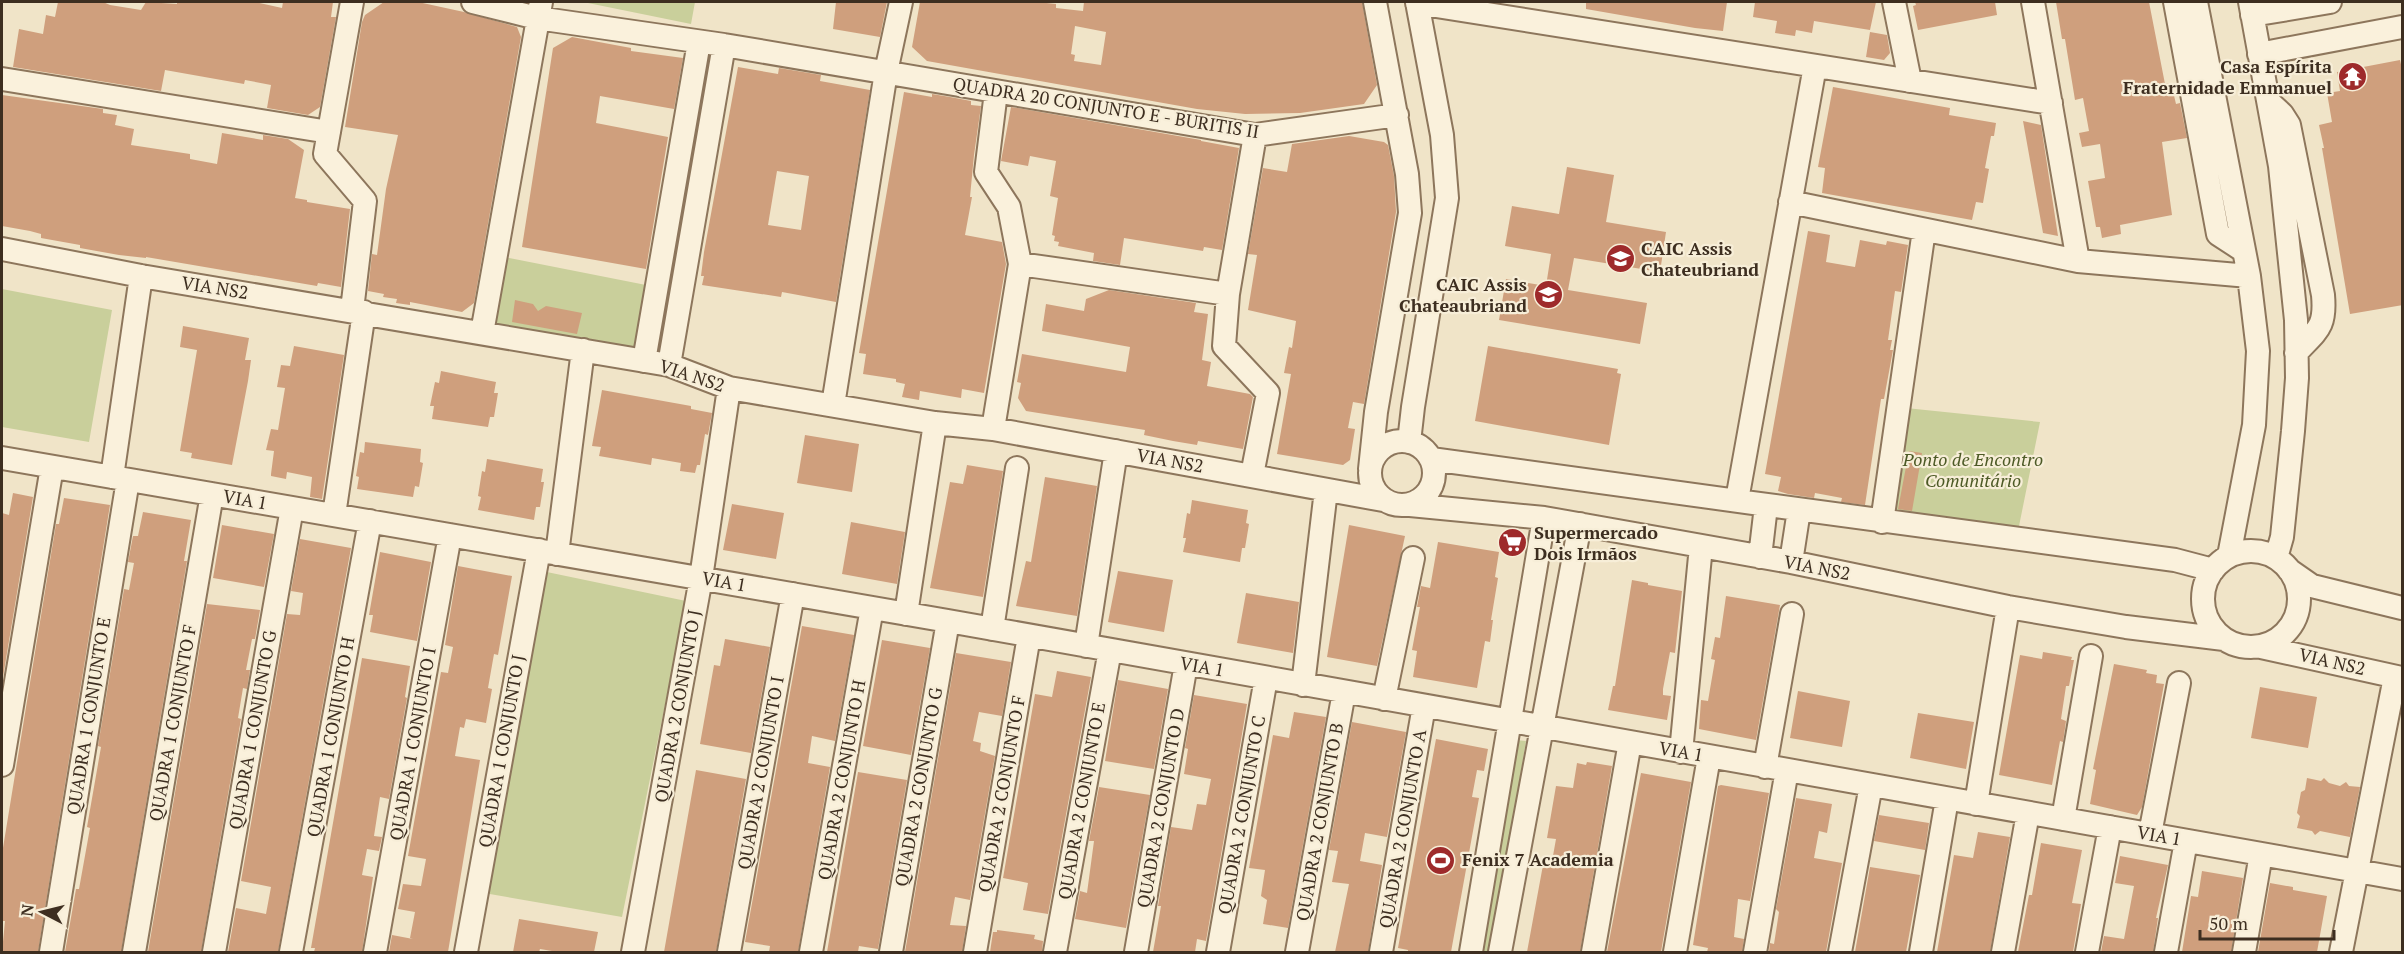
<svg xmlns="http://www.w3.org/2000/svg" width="2404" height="954" viewBox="0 0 2404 954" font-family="'PT Serif',serif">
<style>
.green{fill:#c9cf9b}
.building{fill:#cf9f7d;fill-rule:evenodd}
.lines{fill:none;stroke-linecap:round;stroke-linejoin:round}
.minor-casing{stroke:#8d765c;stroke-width:26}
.minor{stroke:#faf1dc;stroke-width:22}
.labels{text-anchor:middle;stroke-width:4.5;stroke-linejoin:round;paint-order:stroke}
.poi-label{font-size:18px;font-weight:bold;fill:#3d2e20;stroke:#f7eed8;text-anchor:start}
.street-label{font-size:18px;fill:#3d2e20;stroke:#f7eed8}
.park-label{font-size:18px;font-style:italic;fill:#4d5a26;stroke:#f7eed8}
</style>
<rect width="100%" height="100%" fill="#f0e4c8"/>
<path class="green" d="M583,2H695L691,24Z
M504,257L646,285L636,349L493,328Z
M2,289L112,310L89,442L2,427Z
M1906,408L2040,422L2018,531L1894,515Z
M542,571L686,601L622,917L484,893Z
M1515,740L1526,741L1491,952H1476Z"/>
<path class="building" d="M58,2H103L110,5L141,10L146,2L177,4V2H255L282,8L283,2H333L331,17H336L320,107L308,115L267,108L271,85L245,80L244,84L165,70L161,91L13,67L19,29L43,34L46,15L55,17Z
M384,2H418L464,12L517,27L521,37L474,303L462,312L410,302V305L396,303L397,299L383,297L384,294L368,291L372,254L377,255L386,189L398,135L345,127L362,22L365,15Z
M836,2H887L880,37L833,29Z
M920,2H1037L1056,4V8L1083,11L1084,2H1362L1377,85L1364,104L1300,113L1245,114L1197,109L927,61L912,47ZM1075,26L1106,32L1101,65L1074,61L1075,55L1071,54Z
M1586,2H1727L1723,31L1695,28L1586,9Z
M1755,2H1876L1870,30L1814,21L1812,33L1796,30L1795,36L1775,33L1777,21L1753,17Z
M1915,2H1995L1997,15L1918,30L1913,6L1916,5Z
M2056,2H2149L2165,84L2171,83L2176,104L2180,103L2187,138L2162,142L2172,215L2120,225L2121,234L2102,238L2100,227H2096L2088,181L2105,178L2100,144L2082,147L2079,133L2089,131L2083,98L2075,100L2065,39H2062Z
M1870,32L1887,35L1890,53L1884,60L1866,57Z
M572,37L631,48V51L683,58L674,109L600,96L596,123L668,137L646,269L522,247L553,48Z
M2400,60L2403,73V305L2350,314L2322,148H2324L2319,125L2332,122L2327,93L2340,91L2337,72Z
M738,67L778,74L779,68L821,75L820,81L870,90L836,302L782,292L781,297L702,285L704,276H701L704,252ZM777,171L809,176L801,230L768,225Z
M1833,87L1950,108L1949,115L1996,123L1994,136H1991L1985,168L1989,169L1983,203L1976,202L1972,220L1822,193L1825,168L1818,167Z
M904,92L932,97V94L950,97L971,101V105L981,106L974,155L970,197H972L965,235L1002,242L1006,264L984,393L962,389L961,398L920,391L919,400L902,397L905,384L896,382V379L863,374L866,354L859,353Z
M2,95L103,109V113L117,115L115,125L134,129L131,145L190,154V159L217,164L222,133L263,140V135L288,139L304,150L295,198L307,200V202L350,209L341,287L318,283L317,286L146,257V258L119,255L80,248V245L41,238V234L30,231L2,226Z
M1011,107L1201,140V141L1239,148L1222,250L1204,247L1203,251L1124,238L1120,265L1093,261L1094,253L1058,246L1059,242L1054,241L1055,236L1052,235L1058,198L1050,196L1056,161L1030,156L1028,166L1001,161Z
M2023,121L2041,125L2058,236L2043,233Z
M1349,136L1384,142L1388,145L1394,176L1396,212L1364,404L1353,402L1348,428L1355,429L1350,460L1343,465L1277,454L1291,374L1284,373L1289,347L1292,348L1296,321L1248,310L1257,255L1248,254L1263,168L1287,172L1292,144Z
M1567,167L1614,175L1606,222L1666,232L1660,272L1574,258L1568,290L1647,303L1640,344L1499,320L1506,279L1546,286L1551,254L1505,246L1512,206L1559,214Z
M1808,231L1830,235L1826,262L1855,267L1860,240L1886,245L1887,241L1908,245L1901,292L1895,291L1888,340H1892L1890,350H1893L1884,399H1881L1865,505L1841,502L1842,498L1815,493L1814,498L1788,494L1778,491L1781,477L1765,474Z
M1109,290L1196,303L1194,312L1208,314L1202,360L1211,362L1207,386L1250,394L1253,397L1243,449L1198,441L1197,445L1173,441L1144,435L1145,430L1026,411L1018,398L1021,383L1017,382L1022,354L1126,372L1130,347L1042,331L1046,304L1084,311L1086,299Z
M515,300L533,304L538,311L546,306L582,313L577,334L512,322Z
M183,326L249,338L245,360H251L248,381L232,465L191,458L192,453L180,451L197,350L180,347Z
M294,346L344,355L322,499L310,497L312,477L287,472L286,479L271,476V474L274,451L266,450L271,429L278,430L285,388L277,387L281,365L290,366Z
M1488,346L1618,369L1617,373L1621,374L1609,445L1475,421Z
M441,371L496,382L494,393H498L494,417H490L488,427L432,419L434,406H430L435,382L439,383Z
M602,390L691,406V409L712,413L708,435L705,434L700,465H697L695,473L680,471L681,463L652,458L651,465L599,456L601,447L592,446Z
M805,435L859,444L852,492L797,483Z
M365,442L421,449L420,462L423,463L419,487L415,486L413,497L357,489L359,477L356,476L360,452L364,453Z
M1909,451L1922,453L1912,511L1898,509Z
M487,459L543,469L541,482H544L540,507H536L534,520L478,510L481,497L478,496L482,471L485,472Z
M967,465L1003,471L983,597L930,588L950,482L963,484Z
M1045,477L1097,486L1077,616L1016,606L1026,561L1031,562Z
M13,493L33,497L3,677L2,513L9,515Z
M64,498L110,505L38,952H2L5,921H2V854L56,524H59Z
M1192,500L1248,510L1246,523L1249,524L1245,548H1242L1240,562L1183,552L1186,538H1183L1187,513L1190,514Z
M732,504L784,513L776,559L723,550Z
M143,512L191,520L184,561H187L121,952H65L76,889H79L90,828L87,827L101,747L98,746L124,589L129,590L134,563L128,562L133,536H138Z
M851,522L905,532L897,584L842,574Z
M222,525L274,534L264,587L213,578Z
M1349,525L1405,536L1377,666L1327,657Z
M300,539L351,548L278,952H228L236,908L266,914L271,887L241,881L287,614L300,615L303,593L291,591Z
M1438,542L1499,552L1495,577L1498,578L1491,620H1493L1490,642L1485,641L1477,688L1413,677L1417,651L1412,650L1420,607H1417L1421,586L1430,588Z
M380,552L431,562L417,641L370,632L373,615H369Z
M458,566L512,576L498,655L494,654L488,688L492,689L486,723L466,719L464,728L460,727L455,756L480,760L448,952H389L392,935L413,939L410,938L415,912L398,909L403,884L421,886L426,859L408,856L441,672L448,673L453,647L445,645Z
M1118,571L1173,580L1164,632L1108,622Z
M1632,580L1648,583V585L1682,591L1675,653L1670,652L1663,689V695L1671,696L1667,720L1608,710L1613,686H1615Z
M1246,593L1299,602L1293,653L1237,643Z
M1726,596L1780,605L1756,740L1699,729L1701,700L1708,701L1715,660L1711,659L1715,637L1720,638Z
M207,604L260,610L255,639H252L246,670H250L247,689L243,688L238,718L241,719L201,952H148Z
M802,626L854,635L835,741L812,736L808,763L830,767L798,952H769L770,946L745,942Z
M725,639L770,647L751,753L700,744L714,665L720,666Z
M882,640L930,648L911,755L863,746Z
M2043,652L2072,657L2071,660H2074L2069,686H2066L2061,719L2066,721L2063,742L2060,741L2052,785L1999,775L2020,655L2042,659Z
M956,653L1011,662L1002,716L979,712L973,741L981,743L980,751L995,756L970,900L955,897L950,925L966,926L962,952H905Z
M362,658L410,666L405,697L407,698L389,799L380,797L374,836L382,837L379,851L367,849L362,875L373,877L362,952H314L315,948H311Z
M2114,664L2147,670L2146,673L2157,675L2156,683L2164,684L2142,807L2137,815L2090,804L2096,770L2093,769Z
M1057,671L1091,677L1048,914L1023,910L1028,883L1003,878L1035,694L1052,697Z
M1118,680L1168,689L1154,769L1105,761Z
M2260,687L2317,697L2308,748L2251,738Z
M1798,691L1850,701L1842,747L1790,738Z
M1194,695L1247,704L1240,746L1206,941L1197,939L1195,952H1153L1161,906H1158L1171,827L1192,830L1197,804L1206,805L1211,779L1184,774L1188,749L1185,748Z
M1294,712L1326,717L1288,928L1263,924L1267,900L1261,896L1265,870L1249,868L1273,735L1289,738Z
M1918,713L1974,722L1966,769L1910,758Z
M1352,722L1406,732L1387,837L1365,833L1360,861L1382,865L1368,952H1335L1349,884L1332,882L1338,851L1329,850Z
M1436,739L1488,749L1484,771L1477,770L1472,797L1479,798L1451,952H1408V950L1398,948Z
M1587,762L1612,766L1580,952H1527L1543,865L1551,867L1556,839L1547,838L1556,786L1573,788L1577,763L1586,765Z
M696,770L746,779L716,952H664Z
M858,772L907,780L878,949L859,946L858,952H827Z
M1641,773L1691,782L1663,940L1661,952H1607Z
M2307,778L2321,781L2324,778L2329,783L2340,786L2346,782L2349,786L2360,787L2350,837L2320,831L2315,835L2312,831L2297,828L2300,816L2297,813L2301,792L2305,790Z
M1721,785L1769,793L1750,901L1738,899L1734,937L1744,939L1742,952H1707L1708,948L1693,945L1718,786Z
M1099,787L1150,795L1126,928L1075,919L1080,891L1087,893L1094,841H1089Z
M1796,798L1832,804L1827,833L1819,831L1814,858L1842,863L1826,952H1769L1770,943L1774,944L1779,912L1776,909Z
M1879,815L1929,823L1925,850L1874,841Z
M1978,832L2010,837L1990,952H1937L1954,855L1973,858Z
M2041,843L2082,850L2072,903L2081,904L2073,952H2018L2029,895H2032Z
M2120,856L2168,865L2156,918H2158L2153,952H2101L2104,936L2124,939L2134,886L2115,883Z
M1870,867L1920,875L1906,952H1855Z
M2202,871L2243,878L2231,952H2182L2191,896L2198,897Z
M2270,883L2293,887V890L2327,896L2317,952H2258Z
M519,919L598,932L594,952H558L540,949L539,952H513Z
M997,930L1035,935L1034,939L1043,941L1042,952H990L993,932H997Z"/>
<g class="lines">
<defs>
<path id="minor" d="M473,2L537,18L724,45L1255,135L1397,115
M1894,2L1910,81
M2175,2L2218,234L2244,251
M2196,2L2249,276L2258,351L2254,425L2229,556
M2250,2L2280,166L2296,320L2297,378L2293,431L2282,537L2276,558
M1417,3L2051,103
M2252,15L2330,2
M2259,54L2402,27
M2,79L329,132
M2269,102L2282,114L2289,125L2323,295C2326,328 2317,330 2296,353
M1790,202L2078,261L2033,2
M2,249L141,276L669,365L729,388L935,423L993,429L1383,500
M2078,261L2249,276
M1020,264L1228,294
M352,310L365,201L325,154L352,2
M482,333L541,2
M644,361L699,42
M669,365L724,45
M833,405L886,72L901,2
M993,429L1020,264L1009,207L986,172L996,92
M1370 473a32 32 0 1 1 64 0a32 32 0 1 1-64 0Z
M1409,442L1413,407L1447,198L1442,135L1417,2
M2,458L948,621L2402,879
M1431,459C1679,492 1927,528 2175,560L2213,570
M1370,469L1376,412L1410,213L1407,174L1375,2
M1252,475L1268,393L1224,346L1228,294L1255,135
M112,477L141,276
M1737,500L1815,66
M1410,505L1544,518L1791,562L2008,607L2126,627L2224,639
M334,515L364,312
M1882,522L1924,230
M2203 599a48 48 0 1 1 96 0a48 48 0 1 1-96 0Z
M557,554L583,350
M1760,557L1766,506
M1791,562L1799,510
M2289,570L2312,586L2402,608
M906,614L935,423
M992,629L1017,468
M1086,646L1116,451
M2261,647L2402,678
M1303,685L1326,490
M1384,699L1413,558
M1681,752L1701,546
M2,765L52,467
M1765,767L1792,614
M1976,804L2008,607
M2063,819L2091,656
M2150,834L2179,683
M51,952L128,480
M134,952L212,494
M214,952L292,508
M291,952L370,521
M375,952L450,535
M466,952L539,550
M633,952L701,578L729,388
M729,952L793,594
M811,952L872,608
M891,952L948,621
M975,952L1029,636
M1055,952L1110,650
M1136,952L1186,664
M1218,952L1266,678
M1297,952L1344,692
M1381,952L1424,706
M1471,952L1544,518
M1500,952L1580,524
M1593,952L1630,742
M1675,952L1709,757
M1755,952L1787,770
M1840,952L1871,785
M1921,952L1947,799
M2003,952L2028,813
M2087,952L2110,827
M2166,952L2186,841
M2244,952L2261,854
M2341,952L2395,677"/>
</defs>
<use href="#minor" class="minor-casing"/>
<use href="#minor" class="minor"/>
</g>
<defs>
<symbol id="temple-disc" viewBox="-11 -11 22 22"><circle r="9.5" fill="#9e2a2b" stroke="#f7eed8"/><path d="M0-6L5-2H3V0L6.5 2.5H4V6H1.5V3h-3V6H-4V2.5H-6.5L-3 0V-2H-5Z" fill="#fff"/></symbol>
<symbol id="school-disc" viewBox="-11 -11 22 22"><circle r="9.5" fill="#9e2a2b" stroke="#f7eed8"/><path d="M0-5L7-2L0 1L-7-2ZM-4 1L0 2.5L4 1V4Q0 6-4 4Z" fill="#fff"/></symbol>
<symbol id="supermarket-disc" viewBox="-11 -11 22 22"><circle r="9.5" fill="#9e2a2b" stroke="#f7eed8"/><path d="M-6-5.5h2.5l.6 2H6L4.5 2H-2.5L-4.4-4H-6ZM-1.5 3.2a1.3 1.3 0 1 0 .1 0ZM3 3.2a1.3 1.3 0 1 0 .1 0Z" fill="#fff"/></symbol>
<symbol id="stadium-disc" viewBox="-11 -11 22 22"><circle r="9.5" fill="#9e2a2b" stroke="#f7eed8"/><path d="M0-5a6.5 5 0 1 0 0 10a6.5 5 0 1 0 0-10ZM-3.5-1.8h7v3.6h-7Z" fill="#fff"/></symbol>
</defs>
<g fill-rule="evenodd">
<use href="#temple-disc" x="2336" y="60" width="33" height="33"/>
<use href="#school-disc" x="1604" y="242" width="33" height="33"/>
<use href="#school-disc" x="1532" y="278" width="33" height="33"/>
<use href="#supermarket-disc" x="1496" y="526" width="33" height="33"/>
<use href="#stadium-disc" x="1424" y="844" width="33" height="33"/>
</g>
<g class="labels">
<g class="poi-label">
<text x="2332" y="73" text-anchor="end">Casa Espírita<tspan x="2332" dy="21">Fraternidade Emmanuel</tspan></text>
<text x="1641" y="255">CAIC Assis<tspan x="1641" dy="21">Chateubriand</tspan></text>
<text x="1527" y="291" text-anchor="end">CAIC Assis<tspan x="1527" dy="21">Chateaubriand</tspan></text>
<text x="1534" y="539">Supermercado<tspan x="1534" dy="21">Dois Irmãos</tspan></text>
<text x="1462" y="866">Fenix 7 Academia</text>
</g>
<g class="street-label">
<text transform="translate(1106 108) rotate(9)" y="6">QUADRA 20 CONJUNTO E - BURITIS II</text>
<text transform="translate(215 288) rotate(9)" y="6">VIA NS2</text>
<text transform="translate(692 376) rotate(18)" y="6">VIA NS2</text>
<text transform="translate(1170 461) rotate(10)" y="6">VIA NS2</text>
<text transform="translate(245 500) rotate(10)" y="6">VIA 1</text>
<text transform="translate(1817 568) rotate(11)" y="6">VIA NS2</text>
<text transform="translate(724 582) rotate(10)" y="6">VIA 1</text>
<text transform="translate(2332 662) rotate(13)" y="6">VIA NS2</text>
<text transform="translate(1202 667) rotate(10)" y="6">VIA 1</text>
<text transform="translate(678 706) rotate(-80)" y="6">QUADRA 2 CONJUNTO J</text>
<text transform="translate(89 716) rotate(-81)" y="6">QUADRA 1 CONJUNTO E</text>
<text transform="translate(173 723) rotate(-80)" y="6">QUADRA 1 CONJUNTO F</text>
<text transform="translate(253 730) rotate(-80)" y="6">QUADRA 1 CONJUNTO G</text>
<text transform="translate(331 737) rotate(-80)" y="6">QUADRA 1 CONJUNTO H</text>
<text transform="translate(413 744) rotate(-80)" y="6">QUADRA 1 CONJUNTO I</text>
<text transform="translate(502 751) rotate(-80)" y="6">QUADRA 1 CONJUNTO J</text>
<text transform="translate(1681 752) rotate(10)" y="6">VIA 1</text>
<text transform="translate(761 773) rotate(-80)" y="6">QUADRA 2 CONJUNTO I</text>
<text transform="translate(842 780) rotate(-80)" y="6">QUADRA 2 CONJUNTO H</text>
<text transform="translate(919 787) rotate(-80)" y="6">QUADRA 2 CONJUNTO G</text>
<text transform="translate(1002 794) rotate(-80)" y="6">QUADRA 2 CONJUNTO F</text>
<text transform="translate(1082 801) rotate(-80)" y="6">QUADRA 2 CONJUNTO E</text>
<text transform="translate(1161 808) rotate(-80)" y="6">QUADRA 2 CONJUNTO D</text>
<text transform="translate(1242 815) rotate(-80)" y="6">QUADRA 2 CONJUNTO C</text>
<text transform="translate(1320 822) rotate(-80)" y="6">QUADRA 2 CONJUNTO B</text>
<text transform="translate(1403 829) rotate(-80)" y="6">QUADRA 2 CONJUNTO A</text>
<text transform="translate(2159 836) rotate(10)" y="6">VIA 1</text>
</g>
<g class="park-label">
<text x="1973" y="466">Ponto de Encontro<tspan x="1973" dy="21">Comunitário</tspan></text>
</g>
</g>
<rect width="2404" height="954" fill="none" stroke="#3d2e20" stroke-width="6"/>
<g transform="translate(42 912) rotate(277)" stroke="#f7eed8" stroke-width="4.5" paint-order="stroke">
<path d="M0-4.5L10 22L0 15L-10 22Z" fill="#3d2e20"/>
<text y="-9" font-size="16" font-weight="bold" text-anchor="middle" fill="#3d2e20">N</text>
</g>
<path d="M2200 930v9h134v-9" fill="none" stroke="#3d2e20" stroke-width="3"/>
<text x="2209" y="930" font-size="18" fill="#3d2e20" stroke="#f7eed8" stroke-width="4.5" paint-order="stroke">50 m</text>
</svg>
